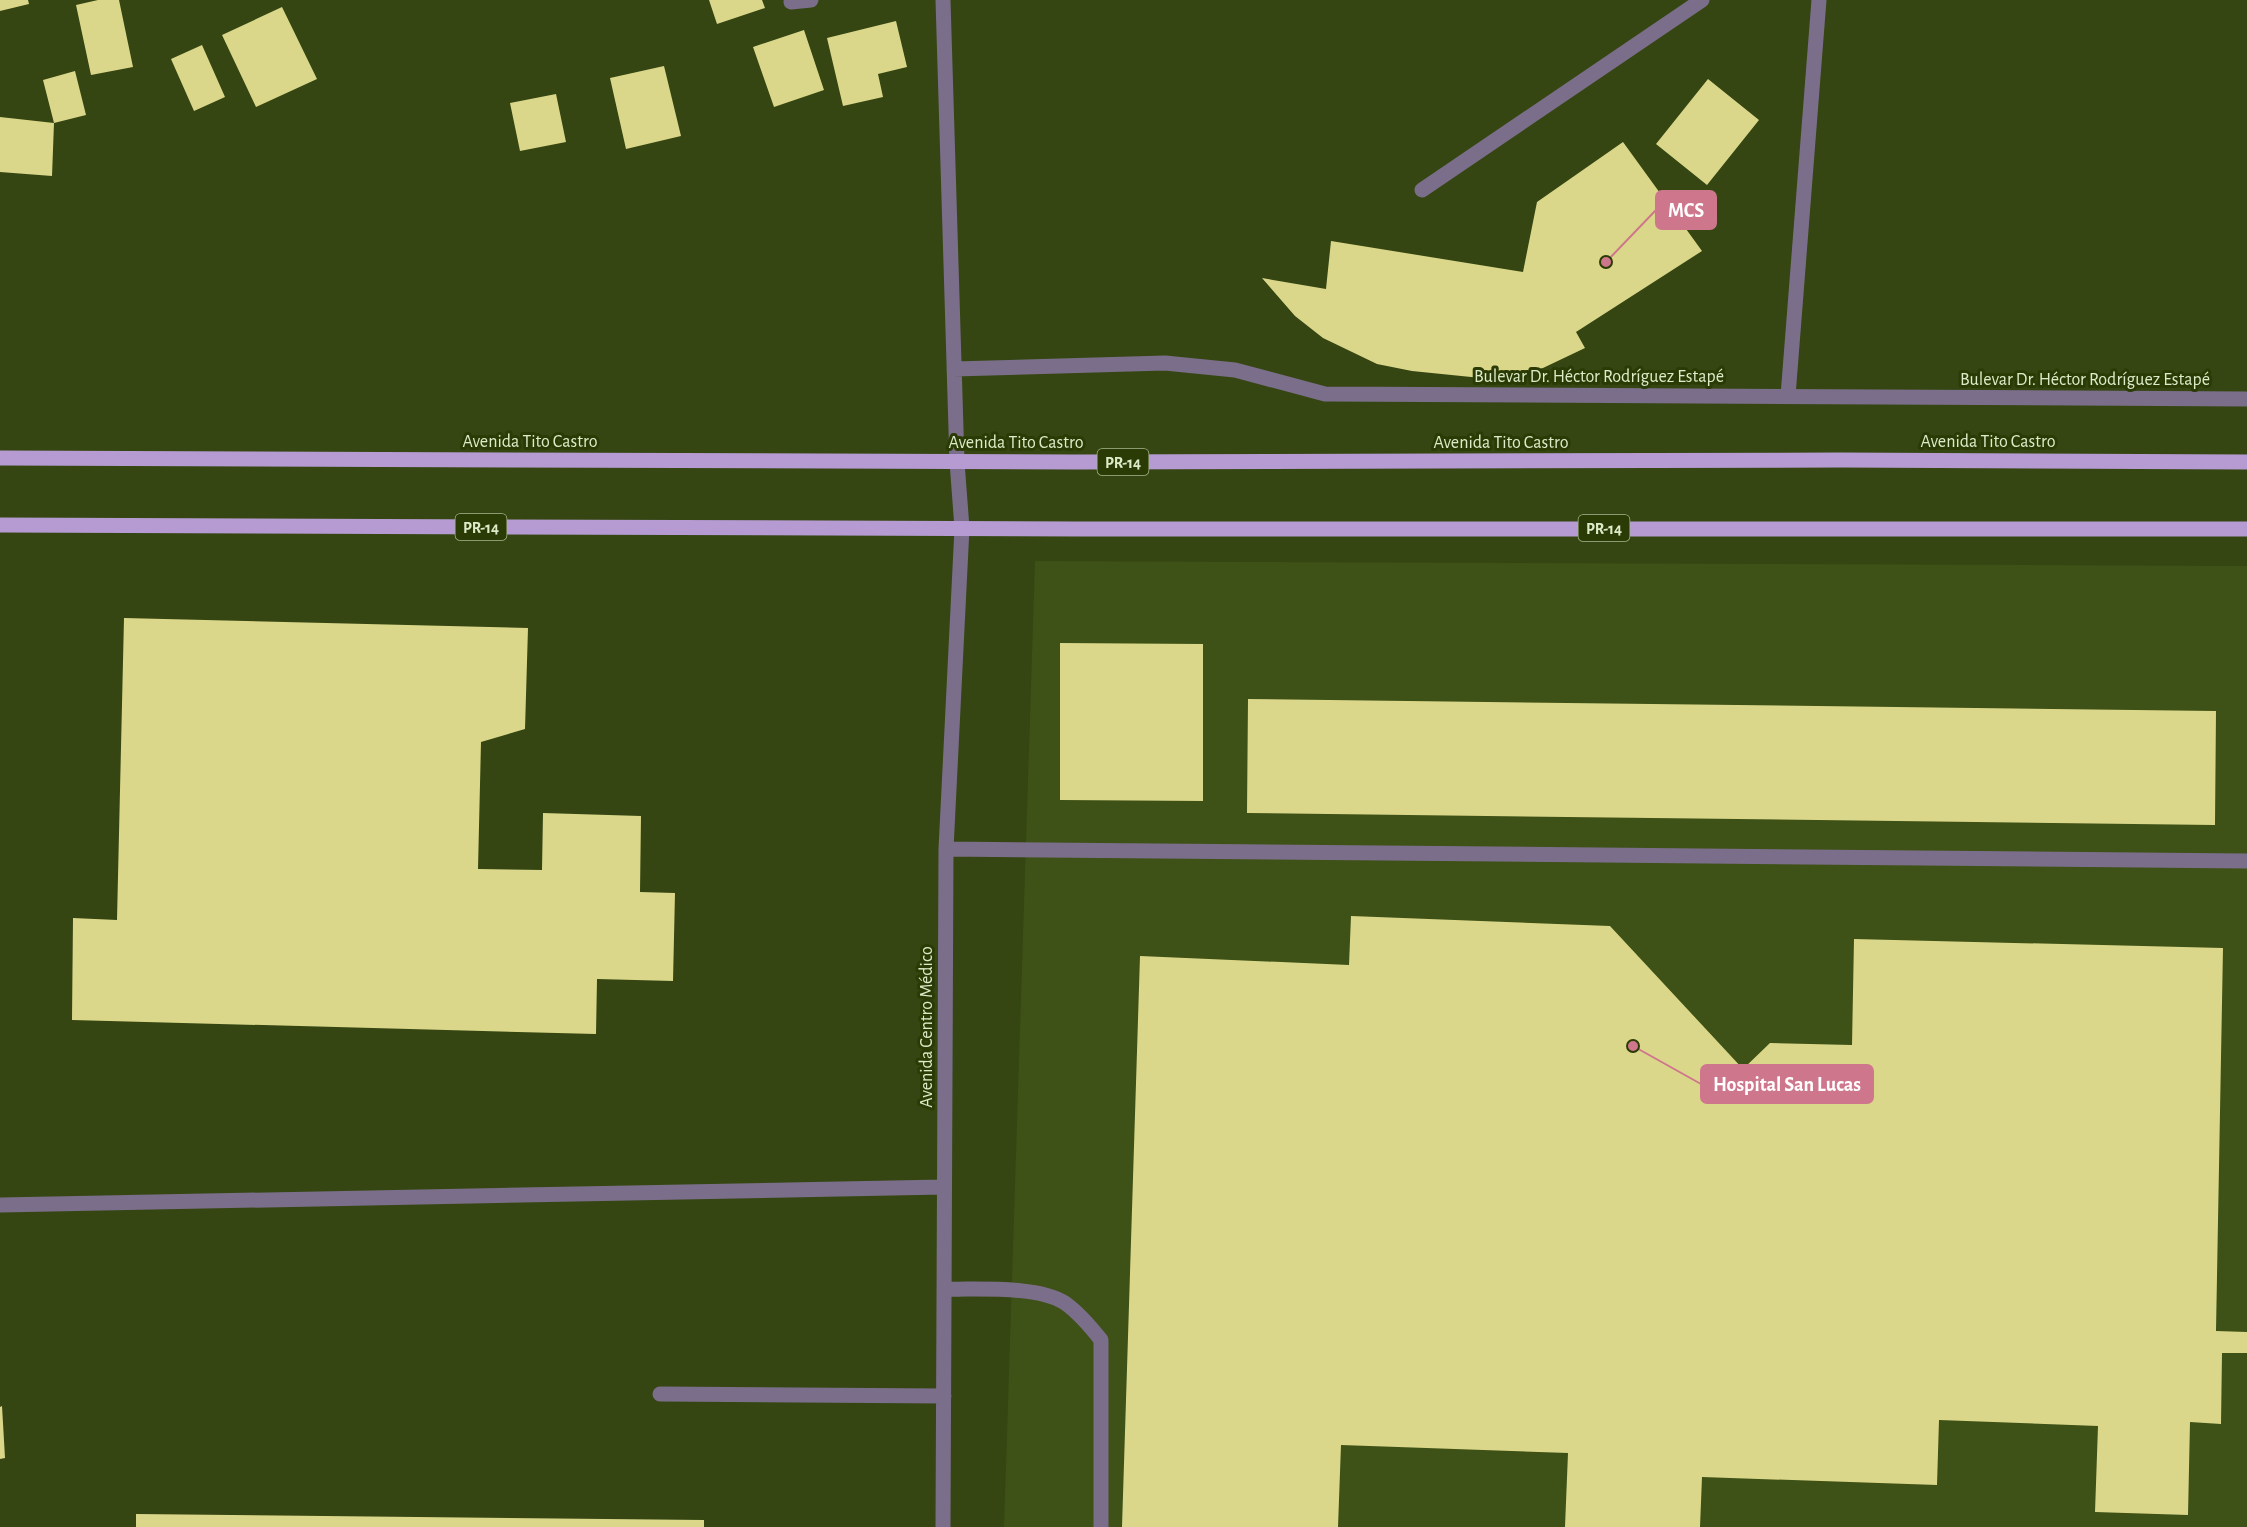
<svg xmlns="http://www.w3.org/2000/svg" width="2247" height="1527" viewBox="0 0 2247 1527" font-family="'Alegreya Sans',sans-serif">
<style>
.built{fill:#3e5116}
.building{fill:#dbd78a}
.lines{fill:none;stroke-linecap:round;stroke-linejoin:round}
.minor{stroke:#7b6e8a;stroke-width:15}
.major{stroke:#b59bd2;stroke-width:15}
.labels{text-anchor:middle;stroke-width:6;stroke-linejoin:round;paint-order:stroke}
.shield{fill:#2b3b05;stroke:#a8b68e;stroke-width:1.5}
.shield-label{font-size:16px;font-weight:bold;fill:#ddebc8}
.street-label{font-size:18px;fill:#ddebc8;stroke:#2b3b05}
.leader{fill:none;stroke:#ce778c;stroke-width:2}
.callout-dot{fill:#ce778c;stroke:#2b3b05;stroke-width:2}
.callout{fill:#ce778c;stroke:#ce778c;stroke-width:2}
.callout-label{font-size:20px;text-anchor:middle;font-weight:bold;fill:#fff}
</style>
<rect width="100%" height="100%" fill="#354612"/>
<path class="built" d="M1035,561L2247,566V1527H1004Z"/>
<path class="building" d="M0,0H28L29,4L0,11Z
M98,0H119L133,67L91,75L76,5Z
M709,0H762L765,8L717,24Z
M282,7L317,79L256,107L222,35Z
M896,21L907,67L878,74L883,97L843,106L827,38Z
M804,30L824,90L774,107L753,47Z
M202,45L225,97L194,111L171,59Z
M664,66L681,136L626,149L610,78Z
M75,71L86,115L54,123L43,80Z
M1708,79L1759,120L1707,185L1656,144Z
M556,94L566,142L520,151L510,103Z
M0,117L54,123L52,176L0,172Z
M1623,142L1702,251L1576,332L1585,348L1543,368L1481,378L1412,371L1377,364L1323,338L1295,316L1262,278L1326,289L1331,241L1523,272L1537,202Z
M124,618L528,628L525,729L481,742L478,869L542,870L543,813L641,816L640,892L675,893L673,981L597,979L596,1034L72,1020L73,918L117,920Z
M1060,643L1203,644V801L1060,800Z
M1248,699L2216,711L2215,825L1247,813Z
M1351,916L1610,926L1743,1069L1770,1043L1852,1045L1854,939L2223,948L2216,1331L2247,1332V1353H2222L2221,1424L2190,1422L2188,1515L2095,1512L2098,1426L1939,1420L1937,1485L1702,1477L1700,1527H1565L1568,1453L1341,1445L1338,1527H1122L1140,956L1349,965Z
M2,1406L5,1458L0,1459V1407Z
M136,1514L704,1520V1527H136Z"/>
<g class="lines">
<path class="minor" d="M791,2L811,0
M1422,190L1702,0
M954,369L1165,363L1235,370L1325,394L2247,399
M1788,396L1819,0
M946,849L2247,861
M0,1205L944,1187
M944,1289C977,1290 1037,1285 1065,1303C1079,1313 1090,1326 1101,1340V1527
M660,1394L944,1396
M943,1527L946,849L962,528L957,462L943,0"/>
<path class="major" d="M0,458L1076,462L1841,460L2247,462
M0,525L1079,529H2247"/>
</g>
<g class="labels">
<g class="shield">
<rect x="1097.5" y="449" width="51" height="26" rx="4.5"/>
<rect x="455.5" y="514" width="51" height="26" rx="4.5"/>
<rect x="1578.5" y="515" width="51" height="26" rx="4.5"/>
</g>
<g class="shield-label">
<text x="1123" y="468">PR-14</text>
<text x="481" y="533">PR-14</text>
<text x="1604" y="534">PR-14</text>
</g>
<g class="street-label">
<text x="1599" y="382">Bulevar Dr. Héctor Rodríguez Estapé</text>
<text x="2085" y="385">Bulevar Dr. Héctor Rodríguez Estapé</text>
<text x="530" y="447">Avenida Tito Castro</text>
<text x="1988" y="447">Avenida Tito Castro</text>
<text x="1016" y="448">Avenida Tito Castro</text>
<text x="1501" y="448">Avenida Tito Castro</text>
<text transform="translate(926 1027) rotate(-90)" y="6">Avenida Centro Médico</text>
</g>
</g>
<path class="leader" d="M1606 262L1656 210M1633 1046L1701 1084"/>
<g class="callout-dot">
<circle cx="1606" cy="262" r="6"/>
<circle cx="1633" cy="1046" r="6"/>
</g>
<g class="callout">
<rect x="1656" y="191" width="60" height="38" rx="6"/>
<rect x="1701" y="1065" width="172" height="38" rx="6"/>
</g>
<g class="callout-label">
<text x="1686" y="217">MCS</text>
<text x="1787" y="1091">Hospital San Lucas</text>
</g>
</svg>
